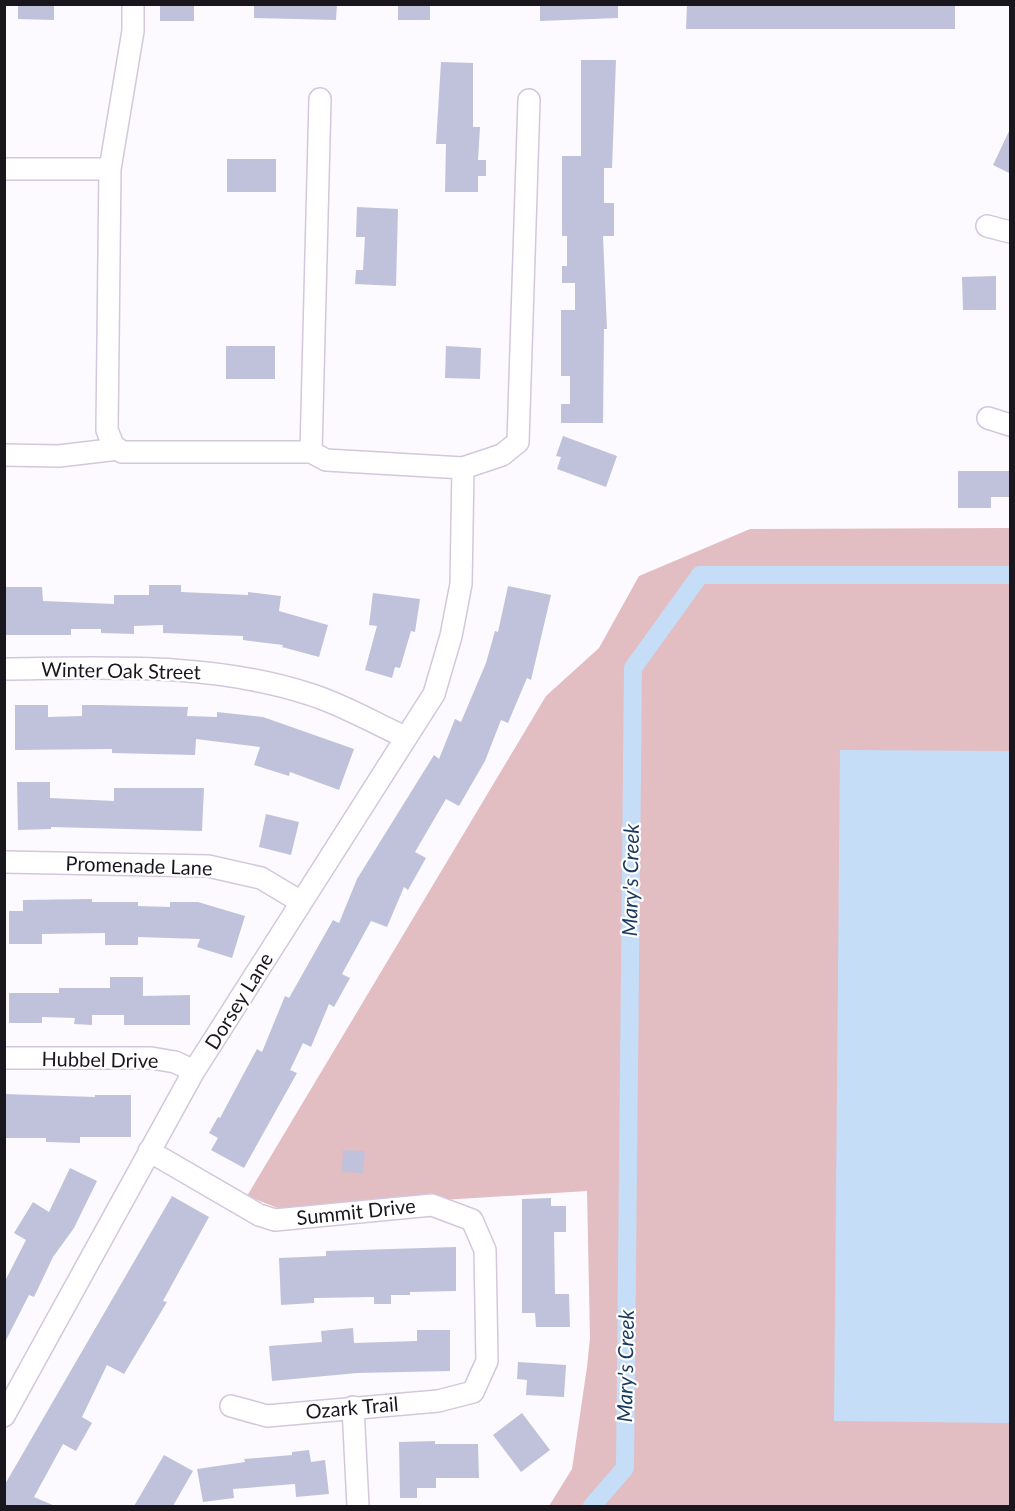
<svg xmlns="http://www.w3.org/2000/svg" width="1015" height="1511" viewBox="0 0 1015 1511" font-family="Lato,sans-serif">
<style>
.green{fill:#e2bdc2}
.water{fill:#c6ddf8}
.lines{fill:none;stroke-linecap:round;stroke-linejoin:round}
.canal{stroke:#c6ddf8;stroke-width:18}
.building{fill:#bfc2da}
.minor-casing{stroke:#d3c7dd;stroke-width:24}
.minor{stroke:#fff;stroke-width:21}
.labels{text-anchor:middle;stroke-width:4.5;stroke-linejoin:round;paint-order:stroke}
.street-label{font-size:20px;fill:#1a161e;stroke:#fff}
.water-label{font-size:21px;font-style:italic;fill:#193a5e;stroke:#fff}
</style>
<rect width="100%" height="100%" fill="#fcfafe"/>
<path class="green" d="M1010,528V1506H549L572,1469L587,1367L590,1338L587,1191L283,1210L247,1196L546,696L599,648L639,576L750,529Z"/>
<path class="water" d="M840,750L1010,751V1423L834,1421Z"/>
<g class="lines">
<path class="canal" d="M592,1506L625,1468L633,668L700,575H1010"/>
</g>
<path class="building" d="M18,4H54V20L18,19Z
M160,4H194V21H160Z
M254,4H337L336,20L254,18Z
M398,4H430V20H398Z
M540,4H618V18L540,21Z
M687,4H955V29H686Z
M581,60H616L612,168H604V203H614V236H603L607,329H604L603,423H561V404H570V376H561V310H575V283H562V266H567V236H562V156H581Z
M441,62L473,63V127H480L478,160H486V176H478V192H445L446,144H436Z
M1011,127V174L993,165Z
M227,159H276V192H227Z
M357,207L398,209L396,286L355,284L356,270H363L365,237H356Z
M996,276V310H963L962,277Z
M226,346H275V379H226Z
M446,346L481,348L480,379L445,378Z
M563,436L617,456L606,487L557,469L561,457L556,456Z
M958,471H1011V497H991V508H958Z
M149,585H181V592L248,595V592L281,596L279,611L328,625L319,657L282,647L283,645L243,640V636L163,633V625L134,626V634L101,633V629H71V635H6V587H42L43,601L114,604V595H149Z
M508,586L551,595L531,680L527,678L508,723L501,720L485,761L459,806L446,799L415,852L426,858L408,890L404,887L387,927L371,921L342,974L350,978L334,1007L329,1004L311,1047L303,1043L290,1070L297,1073L244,1168L211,1150L218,1138L209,1133L218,1117L220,1118L257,1049L262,1052L285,996L289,998L333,920L339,923L357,879L434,755L439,759L455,719L461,722L486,663L495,631L498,632Z
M373,593L420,599L415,632L411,631L400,668L395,667L392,678L365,670L377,626L369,625Z
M15,705H48V717L82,716V705H100L188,707L187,716L217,717V712L263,717L354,749L339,790L290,772L289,776L254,765L260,747L196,739L195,755L112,753V749L15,750Z
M17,782H50V798L114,801V788H204L202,831L51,827V829L18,830Z
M266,814L299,822L291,855L259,847Z
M92,899V902H138V906L170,907V902H198L245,916L232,958L197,947L200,939L138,937V945H105V933L42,934V944H9V911H23V900Z
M110,977H143V996L190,995V1025H124V1015H92V1025L74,1024L75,1018L42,1017V1023H9V993H59V988H110Z
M4,1094L95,1097V1095H131V1137H80V1143L46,1142V1138H4Z
M343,1150L365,1151L363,1173L342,1172Z
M70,1168L97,1181L74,1228L53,1257L34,1297L29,1295L4,1344V1283L26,1240L14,1233L33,1202L49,1212Z
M172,1196L209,1217L163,1301L167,1302L124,1374L107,1365L82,1417L92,1423L76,1451L63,1444L34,1497L55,1506H4V1486Z
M551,1198V1206H566V1232H554L555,1294H569L570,1327H536L535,1313H522V1199Z
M456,1247V1291L410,1292V1295H391V1304H374V1297L314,1298V1303L281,1305L279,1258L326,1256V1251Z
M353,1328L354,1343L417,1341V1330H450V1371L357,1373L272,1381L269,1346L322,1342L321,1331Z
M518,1362L566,1365L564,1397L526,1395L527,1380L517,1379Z
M522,1413L550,1450L521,1472L493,1435Z
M435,1441V1444H478L479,1478H436V1488H417V1498H400L399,1442Z
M309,1450L311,1462L325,1460L329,1494L296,1497L295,1484L233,1489L234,1498L203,1502L197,1469L245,1462L244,1459L292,1455V1452Z
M164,1455L193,1471L173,1506H134Z"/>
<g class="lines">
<defs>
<path id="minor" d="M133,4V31L110,169L107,430L113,445L122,452H311
M320,99L311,452L326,460L463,468
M4,169H110
M987,226L1010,232
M988,418L1010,425
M4,455L59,456L118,449
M4,669C107,668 210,662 309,694C342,704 374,723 405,737
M4,862L208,866L261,878L301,902
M4,1058H151L175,1062L194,1071
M149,1151L259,1215L275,1220L432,1205L472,1220L485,1250L487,1361L473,1392L438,1401L267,1416L231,1406
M353,1407L358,1506
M4,1416L194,1071L434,694L451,636L461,584L463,468L502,455L518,442L529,100"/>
</defs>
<use href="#minor" class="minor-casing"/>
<use href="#minor" class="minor"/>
</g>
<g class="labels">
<g class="street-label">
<text transform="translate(121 671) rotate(1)" y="7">Winter Oak Street</text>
<text transform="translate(139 866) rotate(2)" y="7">Promenade Lane</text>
<text transform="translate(239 1001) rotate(-58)" y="7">Dorsey Lane</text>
<text transform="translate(100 1060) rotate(1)" y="7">Hubbel Drive</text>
<text transform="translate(356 1212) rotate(-6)" y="7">Summit Drive</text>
<text transform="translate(352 1408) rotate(-5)" y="7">Ozark Trail</text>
</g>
<g class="water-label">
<text transform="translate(631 880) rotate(-89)" y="7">Mary's Creek</text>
<text transform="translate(626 1366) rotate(-89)" y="7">Mary's Creek</text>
</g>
</g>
<rect width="1015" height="1511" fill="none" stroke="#1a161e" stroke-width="12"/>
</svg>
